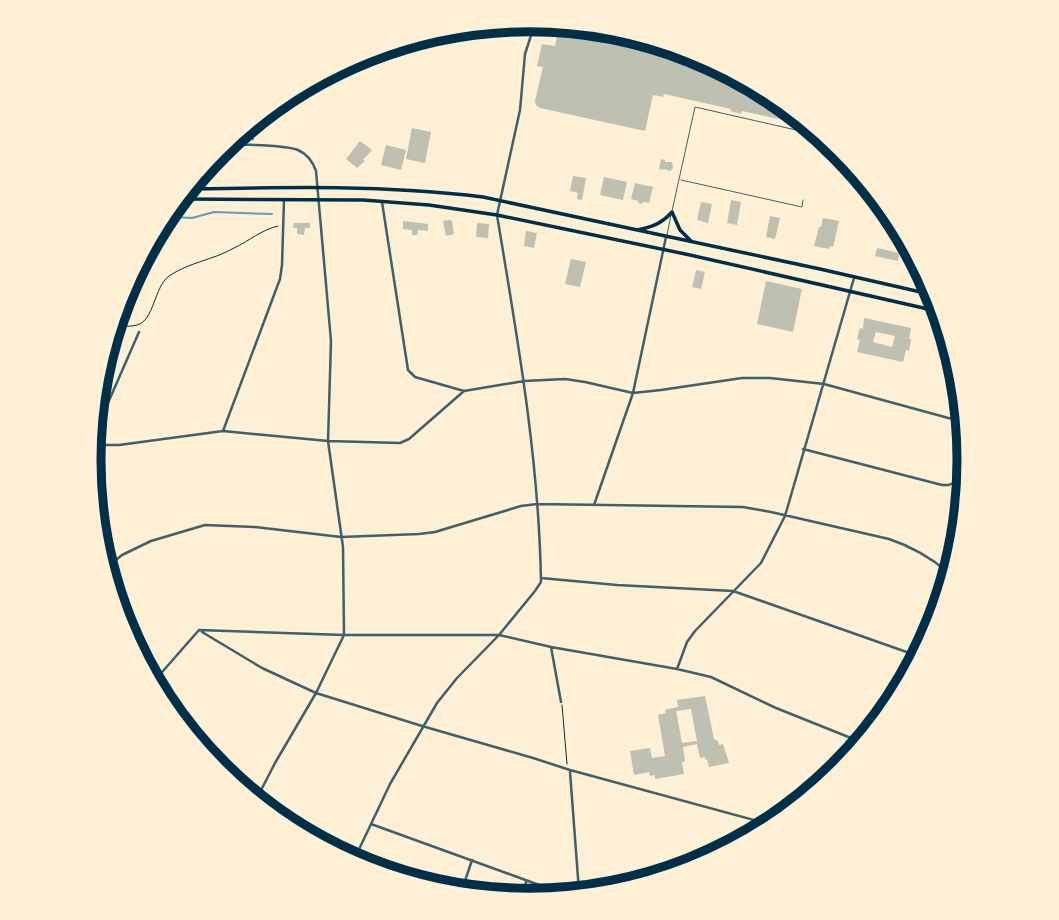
<svg xmlns="http://www.w3.org/2000/svg" width="1059" height="920" viewBox="0 0 1059 920" font-family="'Nunito Sans',sans-serif">
<style>
.lines{fill:none;stroke-linecap:round;stroke-linejoin:round}
.stream{stroke:#669bbc;stroke-width:2}
.building{fill:#bec0b2;fill-rule:evenodd}
.path{stroke:#003049;stroke-width:1}
.service{stroke:#3f606c;stroke-width:1}
.minor{stroke:#3f606c;stroke-width:2.5}
.tertiary{stroke:#3f606c;stroke-width:2.5}
.primary{stroke:#003049;stroke-width:3.5}
.rim{fill:none;stroke:#003049;stroke-width:9}
</style>
<rect width="100%" height="100%" fill="#fdf0d5"/>
<g class="lines">
<path class="stream" d="M172,217L192,218L214,212L272,214"/>
</g>
<path class="building" d="M560,25L699,53L806,125L742,111L741,114L730,111L731,109L664,94L663,97L653,95L645,131L540,108L536,105L535,101L543,67L537,66L542,44L555,46Z
M412,128L431,132L425,163L406,159Z
M360,141L372,150L363,160L365,161L357,168L346,159Z
M386,145L406,150L401,170L381,165Z
M661,159L665,160V162H672L673,168L670,171L664,169L663,170L659,169Z
M573,176L586,178L582,200L577,199L578,193L570,191Z
M604,177L627,182L623,200L600,195Z
M635,183L653,187L649,203L643,202L642,204L638,203V201L631,199Z
M731,200L741,202L737,225L727,223Z
M701,202L712,204L708,223L697,220Z
M770,216L780,218L775,239L766,237Z
M823,218L839,221L833,247L830,246L829,249L814,246L819,227H821Z
M450,220L452,221L454,234L446,236L443,221Z
M403,221L428,224V231L418,230L417,235H412V230L403,229Z
M294,223H310V228H305L304,235L297,234V228H293Z
M477,223L489,224L488,238L476,237Z
M526,231L537,233L534,248L524,246Z
M877,248L899,253L898,261L875,256Z
M571,259L586,262L580,287L565,284Z
M696,270L705,272L701,289L692,287Z
M766,281L802,289L793,332L757,324Z
M864,318L911,328L909,339H911L909,351L906,350L903,362L857,352L860,340L857,339L860,328L863,329ZM876,332L895,336L892,347L873,342Z
M705,696L714,739L718,741L719,745L723,744L729,763L709,767L707,759L705,760V757L700,758L697,744L683,747L685,761L682,763L684,774L655,779V775L650,776L649,772L634,775L630,751L650,748L652,758L665,756L658,715L666,713L665,710L678,707L677,700ZM691,709L697,741L682,743L676,711Z"/>
<g class="lines">
<path class="path" d="M252,126L251,135L253,136V140
M116,326C122,326 131,327 137,325C154,321 154,287 169,276C190,262 213,260 234,248C249,241 261,230 278,226
M562,705L567,764"/>
<path class="service" d="M681,180L802,207L803,200
M672,211L695,107L818,135L817,140
M667,235L671,215"/>
<path class="minor" d="M224,144C241,145 285,144 298,150C307,154 313,162 316,171L331,341L328,441L343,547L344,635L316,693L275,763L257,798
M382,202L408,370L415,377L464,391
M223,431L280,279L282,265L284,200
M94,435L139,332
M92,442L105,445H119L223,431L328,441L400,443L409,439L464,391L524,381L565,379L585,382L633,393L661,390L742,378H770L824,384L963,422
M803,449L942,485H949L953,483L969,456
M594,505L633,393L666,237
M110,565L122,555L151,541L205,525L255,527L341,537L419,534L435,532L521,506L537,504L743,507L771,512L889,539C910,546 931,558 948,572
M541,578L617,585L733,591L918,656
M199,630L344,635H499L551,647L677,669L711,677L776,708L861,742
M202,632L262,668L316,693L422,726L533,758L570,770L765,823
M551,647L561,702
M677,669L687,642L695,631L761,563L785,516L854,278
M156,679L199,630
M570,772L579,891
M840,773L844,767
M371,824L564,894
M353,862L390,784L437,703L457,678L499,635L535,591L541,582C539,458 517,336 497,215
M463,887L472,860
M523,899L526,882"/>
<path class="tertiary" d="M497,215L520,110L525,54L536,20"/>
<path class="primary" d="M191,189C289,187 386,185 483,197L820,269L938,296
M184,199L363,200L429,205L497,215L690,255L941,312
M637,230C652,227 661,224 672,212L680,230L691,241"/>
</g>
<path d="M0 0H1059V920H0ZM101 460a428 428 0 1 1 856 0a428 428 0 1 1-856 0Z" fill="#fdf0d5" fill-rule="evenodd"/>
<path class="rim" d="M101 460a428 428 0 1 1 856 0a428 428 0 1 1-856 0Z"/>
</svg>
